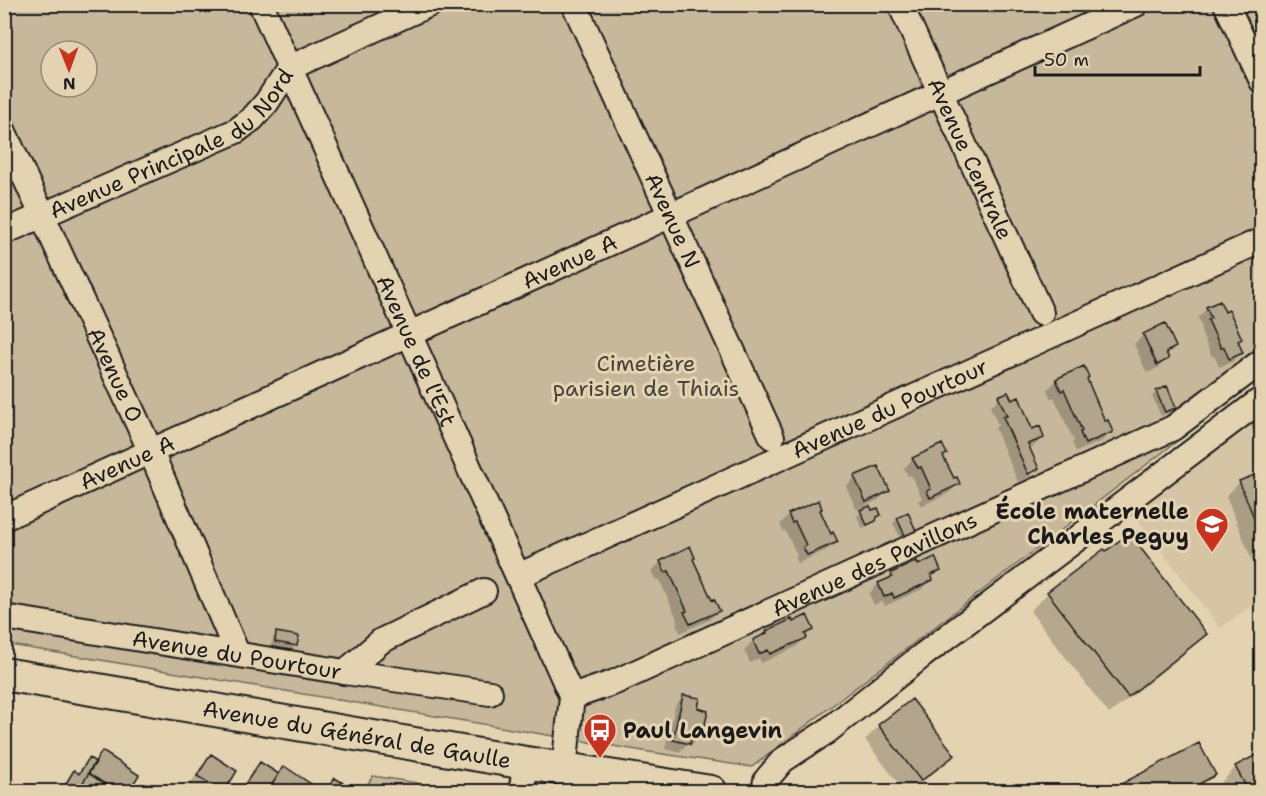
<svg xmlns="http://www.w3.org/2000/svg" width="1266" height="796" viewBox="0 0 1266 796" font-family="'Shantell Sans',sans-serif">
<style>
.built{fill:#d5c5a5}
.green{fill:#c7b89b;stroke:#726a5c;stroke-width:1.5;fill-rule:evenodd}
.shadow{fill:#0003}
.building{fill:#b3a58b;stroke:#1c1c1c;stroke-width:1.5}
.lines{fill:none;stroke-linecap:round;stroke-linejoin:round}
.minor-casing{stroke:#1c1c1c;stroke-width:28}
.major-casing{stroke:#1c1c1c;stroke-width:36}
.minor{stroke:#e4d3b0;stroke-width:24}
.major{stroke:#e4d3b0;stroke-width:32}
.labels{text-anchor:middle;stroke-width:6;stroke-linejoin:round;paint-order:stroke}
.street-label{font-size:22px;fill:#1c1c1c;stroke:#e4d3b0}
.park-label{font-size:22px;fill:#47433c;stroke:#e4d3b0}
.poi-label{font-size:22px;font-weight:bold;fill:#1c1c1c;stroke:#e4d3b0;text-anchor:end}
</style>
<rect width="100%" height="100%" fill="#e4d3b0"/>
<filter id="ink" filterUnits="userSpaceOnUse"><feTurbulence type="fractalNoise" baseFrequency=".0167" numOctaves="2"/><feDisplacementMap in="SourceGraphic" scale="12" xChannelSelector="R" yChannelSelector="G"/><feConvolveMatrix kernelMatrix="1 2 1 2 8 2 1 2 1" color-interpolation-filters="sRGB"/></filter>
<g filter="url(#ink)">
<path class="built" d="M1261,407V599L1220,628L1128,507Z"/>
<path class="green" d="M5,5H1261V377L752,767L649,752L5,644ZM51,51H87V87H51Z
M373,776L418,783L412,791H363Z"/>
<path class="shadow" d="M1207,308L1224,314L1241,352L1232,362L1219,367L1214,355L1212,357L1200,330L1202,328L1198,318Z
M1144,335L1174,347L1166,355L1167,359L1158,368L1147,373L1134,344Z
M1085,379L1104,423L1111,431L1102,441L1076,452L1072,443L1074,441L1054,397L1051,399L1047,390L1057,380Z
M1157,392L1175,408L1170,412L1161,416L1152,396Z
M999,398L1031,431L1042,438L1033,447L1028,449L1037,468L1028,478L1018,482L995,428L998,425L990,407Z
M1262,412V451L1250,424Z
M942,457L953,480L958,484L949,493L921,506L918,501L922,498L911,475L908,476L904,468L913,459Z
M1262,474V577L1259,578L1226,496L1240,482Z
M855,477L888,491L878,500L857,510L846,487Z
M819,511L830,536L836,541L827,550L798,563L795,557L797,555L785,530L783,531L780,524L789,515Z
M861,512H872L880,515L870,525L862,528L857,516Z
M898,519L915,530L901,539L893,523Z
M692,559L711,602L718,610L709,620L680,633L676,623L678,621L659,579L656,580L651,571L661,562Z
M918,567L939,571L922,589L885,606L882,601L874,605L869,594L878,584L885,582L892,575Z
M1048,593L1205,634L1187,652L1109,714L1030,611Z
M792,624L812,630L796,647L761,663L759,658L750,663L744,650L753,641L761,638L767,632Z
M277,634L296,645L292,649L271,646L273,638Z
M684,696L696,710L700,737L691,746L686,745L679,752L665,749L675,706Z
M879,726L953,755L939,769L909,792H905L865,740Z
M102,753L126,792H94L80,783L75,792H59L75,772L77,774L89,759L94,762Z
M211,756L235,772L222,792H198L189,786L202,765Z
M260,764L277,775L284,768L308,792H239L251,773Z
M1236,767L1262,792H1221L1218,786Z
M1214,775L1194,792H1114L1120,786Z"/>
<path class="building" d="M1220,301L1225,312L1229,310L1242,339L1238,341L1243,353L1229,359L1224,347L1221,348L1208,320L1211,318L1206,307Z
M1165,323L1176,347L1166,352L1169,359L1157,365L1143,334Z
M1084,366L1089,377L1087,379L1105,421L1108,420L1113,432L1085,444L1080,432L1082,431L1064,389L1061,391L1056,379Z
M1167,386L1176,408L1165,412L1156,391Z
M1008,392L1012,400L1019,397L1032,429L1040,426L1044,438L1028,444L1039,469L1028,474L1003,417L1007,416L998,396Z
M942,444L947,454L943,456L954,478L957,477L960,484L930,498L927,491L931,489L921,467L918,468L912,458Z
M878,466L890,491L866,502L854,476Z
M1262,472V537L1239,481Z
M819,500L822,509L820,510L831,534L833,532L838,542L807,555L803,547L806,545L795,522L792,523L788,514Z
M870,506L872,510L878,508L881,515L877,517L876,521L867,525L860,510Z
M908,512L916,531L905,536L897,518Z
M1129,533L1207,634L1128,697L1047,592L1104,549L1106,551Z
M690,546L695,558L693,559L712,600L714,599L720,611L690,624L684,612L687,611L669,571L665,572L660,561Z
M935,557L941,571L931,575L933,580L894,598L892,593L884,597L878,583L892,577L891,573L917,561L918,565Z
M807,615L814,630L805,634L807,638L770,654L768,650L759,654L753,640L767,633L766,631L792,619L793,622Z
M276,632L299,636L297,646L275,642Z
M683,695L700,698L698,708L708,711L702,737L692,735L690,744L673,740Z
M912,699L955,755L921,781L878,725Z
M1199,743L1216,775L1184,792H1122L1119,785Z
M102,751L139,775L128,792H117L88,773Z
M1262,752V792H1249L1235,766Z
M211,754L237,771L224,792L197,776Z
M89,758L96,762L77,792H61L74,770L79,774Z
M260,762L279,774L267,792H243L241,790Z
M284,766L314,786L310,792H267Z
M335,778L354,790L353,792H325Z
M1075,784L1078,792H1061Z"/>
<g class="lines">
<defs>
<g id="minor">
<path id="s1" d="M261,4L572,697"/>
<path id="s2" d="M574,4L772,437"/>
<path id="s3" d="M900,4L1041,313"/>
<path d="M1226,4L1262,81"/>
<path id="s4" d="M4,132L151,452L237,653"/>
<path id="s5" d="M4,232L236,131L252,119L267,102L289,68L430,4"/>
<path id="s6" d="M4,518L1136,4"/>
<path id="s7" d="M518,576L1262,240"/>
<path id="s8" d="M4,617L345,672L381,641L484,591"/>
<path d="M345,672L490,693"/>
<path id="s9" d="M564,768L572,697L615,682L1173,428L1262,361"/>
<path d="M521,792L526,763"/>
<path d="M764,792L766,780L783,760L826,732L923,655L1262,399"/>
</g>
<g id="major">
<path id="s10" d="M4,674L526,763L711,792"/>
</g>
</defs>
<use href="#minor" class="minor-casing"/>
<use href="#major" class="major-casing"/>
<use href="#minor" class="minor"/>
<use href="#major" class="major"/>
</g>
</g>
<defs>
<symbol id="school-pin" viewBox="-11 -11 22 30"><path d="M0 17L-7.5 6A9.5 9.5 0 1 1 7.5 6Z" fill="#c8321e" stroke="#e4d3b0"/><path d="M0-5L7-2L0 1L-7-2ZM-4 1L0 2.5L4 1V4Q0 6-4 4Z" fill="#fff"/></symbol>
<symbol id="bus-pin" viewBox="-11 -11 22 30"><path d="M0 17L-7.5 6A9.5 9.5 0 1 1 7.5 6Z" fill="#c8321e" stroke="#e4d3b0"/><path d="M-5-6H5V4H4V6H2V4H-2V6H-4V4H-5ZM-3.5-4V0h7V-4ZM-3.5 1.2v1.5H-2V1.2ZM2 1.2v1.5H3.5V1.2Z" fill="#fff"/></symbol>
</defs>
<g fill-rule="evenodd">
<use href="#school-pin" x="1193" y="505" width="38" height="52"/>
<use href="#bus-pin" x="581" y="711" width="38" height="52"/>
</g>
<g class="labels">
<g class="street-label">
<text dy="8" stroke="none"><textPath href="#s5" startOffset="192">Avenue Principale du Nord</textPath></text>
<text dy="8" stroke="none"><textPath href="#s3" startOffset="170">Avenue Centrale</textPath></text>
<text dy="8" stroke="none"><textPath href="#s2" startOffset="238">Avenue N</textPath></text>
<text dy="8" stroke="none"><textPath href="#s6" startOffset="621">Avenue A</textPath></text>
<text dy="8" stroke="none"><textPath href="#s1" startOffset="380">Avenue de l'Est</textPath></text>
<text dy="8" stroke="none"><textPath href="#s4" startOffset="267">Avenue O</textPath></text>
<text dy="8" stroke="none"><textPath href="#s7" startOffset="408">Avenue du Pourtour</textPath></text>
<text dy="8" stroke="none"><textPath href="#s6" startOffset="135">Avenue A</textPath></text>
<text dy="8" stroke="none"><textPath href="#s9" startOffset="402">Avenue des Pavillons</textPath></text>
<text dy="8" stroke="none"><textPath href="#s8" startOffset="236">Avenue du Pourtour</textPath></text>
<text dy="8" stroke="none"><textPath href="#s10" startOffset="358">Avenue du Général de Gaulle</textPath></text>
</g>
<g class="park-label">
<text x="646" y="371">Cimetière<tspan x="646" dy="25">parisien de Thiais</tspan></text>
</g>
<g class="poi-label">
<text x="1189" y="519">École maternelle<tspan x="1189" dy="25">Charles Peguy</tspan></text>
<text x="623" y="738" text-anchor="start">Paul Langevin</text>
</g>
</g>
<rect width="1266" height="796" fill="none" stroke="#e4d3b0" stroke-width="24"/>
<rect x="12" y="12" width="1242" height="772" fill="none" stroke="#1c1c1c" stroke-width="2" filter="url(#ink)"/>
<g transform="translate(69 69) rotate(179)"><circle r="28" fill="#e4d3b0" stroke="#948a75" stroke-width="1.5"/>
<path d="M0-4.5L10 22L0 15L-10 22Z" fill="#c8321e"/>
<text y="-9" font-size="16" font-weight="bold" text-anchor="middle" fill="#1c1c1c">N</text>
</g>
<path d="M1035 66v9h165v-9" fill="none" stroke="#1c1c1c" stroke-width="3"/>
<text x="1044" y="66" font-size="18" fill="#1c1c1c" stroke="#e4d3b0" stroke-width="4.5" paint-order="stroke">50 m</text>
</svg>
